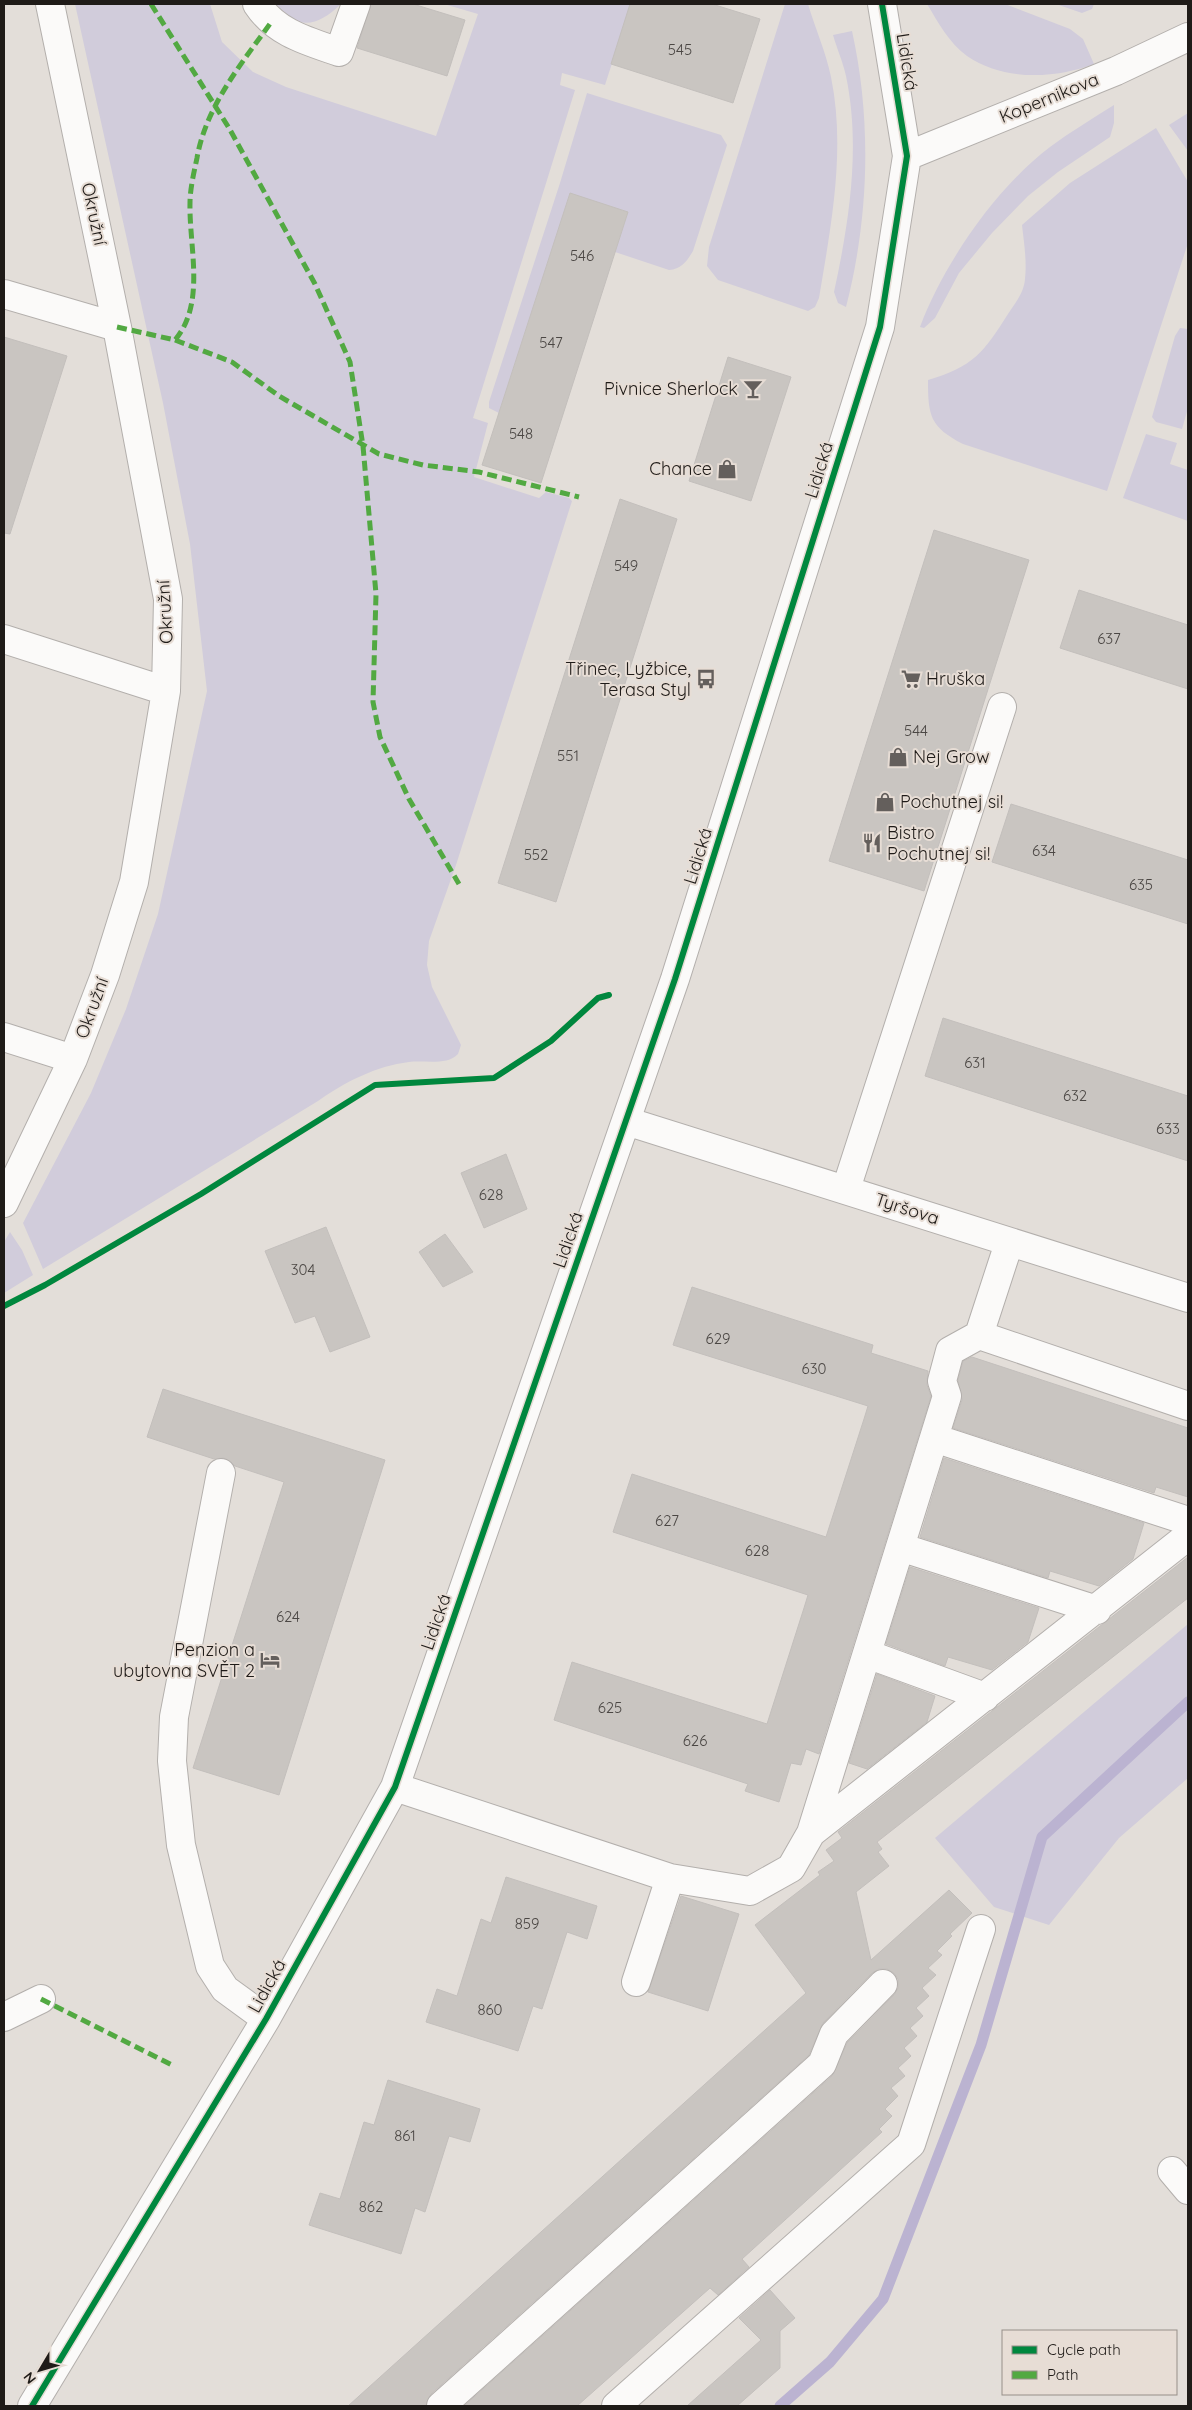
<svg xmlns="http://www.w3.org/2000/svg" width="1192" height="2410" viewBox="0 0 1192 2410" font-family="Quicksand,sans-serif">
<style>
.green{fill:#d1ccdb}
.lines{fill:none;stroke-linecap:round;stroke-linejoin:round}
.stream{stroke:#bbb3d1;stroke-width:11}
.building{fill:#c9c5c1;stroke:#c3bfbc}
.minor-casing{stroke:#b3afac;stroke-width:30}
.minor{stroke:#fbfaf9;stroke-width:28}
.quiet{stroke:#52a942;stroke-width:5;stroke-dasharray:10 5;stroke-linecap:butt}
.cycleway-casing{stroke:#e7ddd5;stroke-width:9}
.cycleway{stroke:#00873e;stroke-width:6}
.labels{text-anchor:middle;stroke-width:4;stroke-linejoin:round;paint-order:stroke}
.number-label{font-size:15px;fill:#4b4744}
.street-label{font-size:18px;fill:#1f1b18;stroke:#e7ddd5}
.poi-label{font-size:18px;fill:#1f1b18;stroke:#e7ddd5;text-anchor:end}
</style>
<rect width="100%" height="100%" fill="#e3ded9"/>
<path class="green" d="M75,4H210L222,42L253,72L286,87L436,136L478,14L444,4H631L605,85L562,73L560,85L575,90L473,418L488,423L474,477L539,498L546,492L569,498L572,501L456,865L429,941L427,965L432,987L461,1045L458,1054C447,1066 424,1060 409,1062C376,1066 345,1082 318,1101L43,1269L23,1223L91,1093L126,1009L158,914L207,691L190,544L163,403Z
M275,4H341C317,27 298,31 275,4Z
M785,4H808C815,28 826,52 831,77C846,150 831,226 819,298L815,307L808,311L718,280L707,266L709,247Z
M927,4H1005L1070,29L1083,39L1094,64C1054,79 1004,81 967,56C949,43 938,22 927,4Z
M1056,4H1094L1092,9L1082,13Z
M852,31C872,121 869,218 846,307L838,303L834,292C849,223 861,147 846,76C843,62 837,49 833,35Z
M587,93L721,135L727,145L693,251C687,261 682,269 669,270L615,252L628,212L570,194L499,413L489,408V402L560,183Z
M1114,105V123L1110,137L1058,172L1028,196L992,233L959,273L935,318L924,328L920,327C944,263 996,188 1050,147C1070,132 1092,119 1114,105Z
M1188,113V151L1169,125Z
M1156,128L1188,182V243L1107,491L963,444C930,427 928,416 928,380C973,367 984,352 1008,314C1015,303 1024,293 1025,279C1027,261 1024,243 1022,225L1070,183Z
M1180,328L1188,329V408L1182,429L1156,422L1152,417L1175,336Z
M1146,434L1177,443L1170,464L1188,470V521L1123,498Z
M10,1232L22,1250L33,1275L4,1293V1242Z
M1188,1624V1778L1119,1838L1049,1925L994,1907L935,1838Z"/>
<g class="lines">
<path class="stream" d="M780,2406L830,2362L883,2299L981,2045L1042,1837L1188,1702"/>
</g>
<path class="building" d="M371,4H413L465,20L447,76L357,48Z
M630,4H712L760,19L733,103L611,64Z
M570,193L628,212L541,483L482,465Z
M4,337L67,356L10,534L4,533Z
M728,357L791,377L751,501L689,481Z
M620,499L677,519L556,902L498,883Z
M934,530L1029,560L924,891L829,861Z
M1079,590L1188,625V689L1060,648Z
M1011,804L1188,860V924L992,862Z
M943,1018L1188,1096V1161L925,1076Z
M506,1154L527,1209L484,1228L461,1173Z
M326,1227L370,1337L330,1352L315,1316L295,1323L265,1251Z
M445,1234L473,1272L443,1287L419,1252Z
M692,1287L873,1345L871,1353L928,1371L927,1385L931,1396L819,1754L806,1749L801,1765L791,1763L779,1802L745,1791L748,1784L554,1720L572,1662L767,1724L804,1608L808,1595L613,1532L632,1474L826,1537L864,1419L868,1406L673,1345Z
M972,1357L1188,1428V1497L1156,1487L1154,1493L953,1428L962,1400L958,1380L963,1361Z
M163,1389L385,1460L279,1795L193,1768L284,1482L235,1466L224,1458L214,1459L147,1437Z
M944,1458L1144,1523L1133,1559L1099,1586L1050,1571L1048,1578L920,1537Z
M1188,1557V1598L877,1842L882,1849L878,1852L889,1866L856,1892L871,1960L949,1890L972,1913L950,1934L952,1936L937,1951L942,1955L928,1968L936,1975L922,1988L929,1996L916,2008L923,2016L910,2028L917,2036L904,2048L911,2056L898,2068L905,2076L891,2088L898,2096L885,2109L892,2116L879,2129L882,2132L742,2259L749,2267L718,2295L710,2288L577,2406H464L832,2076L847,2043L894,1995L898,1988V1979L894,1973L887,1969H879L872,1973L823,2023L809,2055L431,2394L426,2406H348L806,1993L755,1925L820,1875L818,1872L834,1861L826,1850L842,1838L838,1832Z
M910,1567L1039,1608L1028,1642L992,1670L948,1657L945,1666L886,1644Z
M877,1674L935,1696L927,1722L867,1769L849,1763Z
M506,1877L597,1906L587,1939L567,1932L542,2009L533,2006L518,2051L426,2022L437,1989L457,1996L481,1919L491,1923Z
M681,1896L739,1914L708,2011L648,1992Z
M388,2080L480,2109L470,2142L449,2136L425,2212L415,2208L401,2254L309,2225L320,2193L340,2199L364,2122L374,2125Z
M770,2290L795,2318L780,2331V2368L737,2406H687L761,2340L739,2318Z"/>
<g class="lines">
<defs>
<path id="minor" d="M257,4C276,33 307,41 339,52L356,4
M907,156L1116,71L1188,37
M4,294L117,327
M4,639L166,691
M4,1037L73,1059
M626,1121L1188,1298
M846,1189L1002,707
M4,1203L73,1059L105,975L134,882L166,691L168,599L117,327L50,4
M1009,1243L979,1335L1188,1406
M934,1438L1188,1521
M221,1473L174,1717L172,1761L181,1845L210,1966L225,1989L266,2019
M900,1547L1097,1610
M867,1654L985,1697
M395,1787L670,1878L750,1891L791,1868L811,1833L947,1396L942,1381L950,1351L979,1335
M811,1833L1188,1536
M636,1982L670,1878
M4,2017L41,1999
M1172,2171L1188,2190
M32,2406L266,2019L395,1787L675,979L880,327L907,156L882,4
M441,2406L822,2064L834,2034L883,1984
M616,2406L911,2144L981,1929"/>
</defs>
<use href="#minor" class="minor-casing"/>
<use href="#minor" class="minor"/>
<path class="quiet" d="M151,4L229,128L315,284L350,362L363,446L376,594L373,702L380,737L409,799L459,884
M117,327L175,340C206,303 189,248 190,203C190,189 194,172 197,158C206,106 242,63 272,21
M175,340L232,362L279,396L379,454L423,465L479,472L579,497
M41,1999L174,2066"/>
<defs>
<path id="cycleway" d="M4,1306L45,1285L201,1194L375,1085L494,1078L551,1041L598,998L609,995
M32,2406L266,2019L395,1787L675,979L880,327L907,156L882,4"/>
</defs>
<use href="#cycleway" class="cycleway-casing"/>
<use href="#cycleway" class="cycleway"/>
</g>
<defs>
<symbol id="bar-bare" viewBox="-9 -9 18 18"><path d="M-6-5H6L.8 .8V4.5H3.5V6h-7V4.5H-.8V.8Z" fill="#645f5c" stroke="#e7ddd5" stroke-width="2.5" paint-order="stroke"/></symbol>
<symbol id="shop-bare" viewBox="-9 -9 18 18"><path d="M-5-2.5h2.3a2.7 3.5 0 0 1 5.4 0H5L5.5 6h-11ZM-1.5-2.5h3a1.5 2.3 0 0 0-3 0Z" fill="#645f5c" stroke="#e7ddd5" stroke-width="2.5" paint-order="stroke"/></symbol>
<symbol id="bus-bare" viewBox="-9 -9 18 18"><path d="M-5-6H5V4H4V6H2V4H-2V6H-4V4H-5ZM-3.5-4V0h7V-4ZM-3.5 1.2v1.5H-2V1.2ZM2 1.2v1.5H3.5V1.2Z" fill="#645f5c" stroke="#e7ddd5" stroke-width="2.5" paint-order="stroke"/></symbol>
<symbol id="supermarket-bare" viewBox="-9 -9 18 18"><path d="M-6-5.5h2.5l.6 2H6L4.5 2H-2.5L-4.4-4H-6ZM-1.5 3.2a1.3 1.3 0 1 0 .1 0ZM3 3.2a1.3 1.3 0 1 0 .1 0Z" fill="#645f5c" stroke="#e7ddd5" stroke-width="2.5" paint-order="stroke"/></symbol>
<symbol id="restaurant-bare" viewBox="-9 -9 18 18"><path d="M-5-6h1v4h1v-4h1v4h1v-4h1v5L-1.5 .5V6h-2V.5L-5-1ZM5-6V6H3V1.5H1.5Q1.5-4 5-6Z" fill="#645f5c" stroke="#e7ddd5" stroke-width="2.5" paint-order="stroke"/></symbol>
<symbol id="hotel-bare" viewBox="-9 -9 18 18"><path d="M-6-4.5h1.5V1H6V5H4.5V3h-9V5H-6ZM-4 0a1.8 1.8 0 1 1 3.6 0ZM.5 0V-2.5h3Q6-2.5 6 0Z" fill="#645f5c" stroke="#e7ddd5" stroke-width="2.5" paint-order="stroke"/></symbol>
</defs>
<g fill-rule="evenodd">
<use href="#bar-bare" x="739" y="375" width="28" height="28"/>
<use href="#shop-bare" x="713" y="455" width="28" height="28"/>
<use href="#bus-bare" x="692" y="665" width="28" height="28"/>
<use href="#supermarket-bare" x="897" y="665" width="28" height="28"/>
<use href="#shop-bare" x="884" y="743" width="28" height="28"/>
<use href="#shop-bare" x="871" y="788" width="28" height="28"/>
<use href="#restaurant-bare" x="858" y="829" width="28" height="28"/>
<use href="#hotel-bare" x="256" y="1646" width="28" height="28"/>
</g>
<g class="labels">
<g class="number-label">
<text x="680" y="55">545</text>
<text x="582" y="261">546</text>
<text x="551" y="348">547</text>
<text x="521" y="439">548</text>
<text x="626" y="571">549</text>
<text x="1109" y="644">637</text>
<text x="916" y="736">544</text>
<text x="568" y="761">551</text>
<text x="1044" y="856">634</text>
<text x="536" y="860">552</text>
<text x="1141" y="890">635</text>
<text x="975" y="1068">631</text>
<text x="1075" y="1101">632</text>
<text x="1168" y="1134">633</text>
<text x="491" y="1200">628</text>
<text x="303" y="1275">304</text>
<text x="718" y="1344">629</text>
<text x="814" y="1374">630</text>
<text x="667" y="1526">627</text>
<text x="757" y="1556">628</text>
<text x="288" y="1622">624</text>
<text x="610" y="1713">625</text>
<text x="695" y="1746">626</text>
<text x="527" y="1929">859</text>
<text x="490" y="2015">860</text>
<text x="405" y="2141">861</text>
<text x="371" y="2212">862</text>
</g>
<g class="street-label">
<text transform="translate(907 62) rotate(81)" y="6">Lidická</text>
<text transform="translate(1049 98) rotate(-22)" y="6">Kopernikova</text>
<text transform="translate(94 214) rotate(78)" y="6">Okružní</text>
<text transform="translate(819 470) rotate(-73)" y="6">Lidická</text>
<text transform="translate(165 612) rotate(-93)" y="6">Okružní</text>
<text transform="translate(698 856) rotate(-73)" y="6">Lidická</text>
<text transform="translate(92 1008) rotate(-70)" y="6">Okružní</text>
<text transform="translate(907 1209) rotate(18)" y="6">Tyršova</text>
<text transform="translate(568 1240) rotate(-71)" y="6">Lidická</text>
<text transform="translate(436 1622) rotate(-71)" y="6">Lidická</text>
<text transform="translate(267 1986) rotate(-61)" y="6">Lidická</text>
</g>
<g class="poi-label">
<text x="738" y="395">Pivnice Sherlock</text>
<text x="712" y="475">Chance</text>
<text x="691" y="675">Třinec, Lyžbice,<tspan x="691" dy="21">Terasa Styl</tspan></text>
<text x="926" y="685" text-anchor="start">Hruška</text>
<text x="913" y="763" text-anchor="start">Nej Grow</text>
<text x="900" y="808" text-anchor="start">Pochutnej si!</text>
<text x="887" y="839" text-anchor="start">Bistro<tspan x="887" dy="21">Pochutnej si!</tspan></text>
<text x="255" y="1656">Penzion a<tspan x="255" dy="21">ubytovna SVĚT 2</tspan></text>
</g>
</g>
<rect width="1192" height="2410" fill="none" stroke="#1f1b18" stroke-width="10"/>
<rect x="1002" y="2330" width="175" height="65" fill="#e7ddd5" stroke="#978f89"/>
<rect x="1012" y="2346" width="25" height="8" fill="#00873e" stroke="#978f89"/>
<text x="1047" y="2355" font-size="15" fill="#1f1b18">Cycle path</text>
<rect x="1012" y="2371" width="25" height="8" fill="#52a942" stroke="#978f89"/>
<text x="1047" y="2380" font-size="15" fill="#1f1b18">Path</text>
<g transform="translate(40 2370) rotate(232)" stroke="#e7ddd5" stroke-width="4" paint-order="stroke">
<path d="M0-4L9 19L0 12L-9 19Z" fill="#1f1b18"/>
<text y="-8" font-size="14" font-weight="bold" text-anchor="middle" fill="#1f1b18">N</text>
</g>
</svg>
